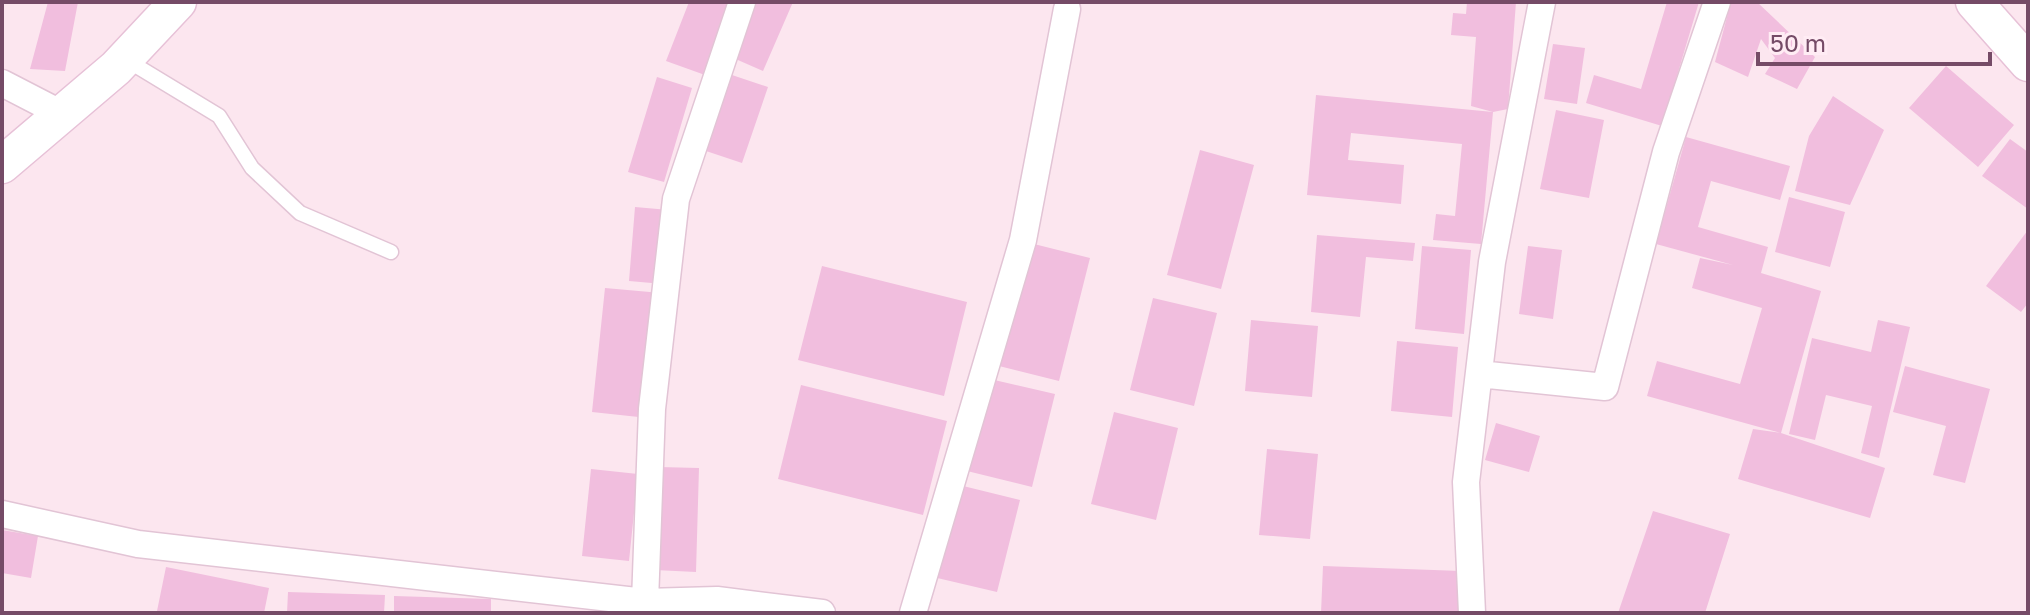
<svg xmlns="http://www.w3.org/2000/svg" width="2030" height="615" viewBox="0 0 2030 615" font-family="'Golos Text',sans-serif">
<style>
.building{fill:#f1bede}
.lines{fill:none;stroke-linecap:round;stroke-linejoin:round}
.lane-casing{stroke:#e2c4d5;stroke-width:17}
.street-casing{stroke:#e2c4d5;stroke-width:29}
.secondary-casing{stroke:#e7c1d7;stroke-width:39}
.lane{stroke:#fff;stroke-width:14}
.street{stroke:#fff;stroke-width:26}
.secondary{stroke:#fff;stroke-width:36}
</style>
<rect width="100%" height="100%" fill="#fce6ef"/>
<path class="building" d="M48,2H78L65,71L30,69Z
M689,2H733L705,75L666,61Z
M755,2H793L763,71L731,57Z
M1467,2H1516L1508,109L1493,112L1471,106L1476,37L1451,35L1453,13L1466,14Z
M1667,2H1699L1662,126L1586,103L1594,75L1641,89Z
M1731,2H1757L1815,57L1797,89L1765,74L1775,58L1761,39L1748,77L1715,62Z
M1553,44L1585,48L1577,104L1544,99Z
M1946,66L2014,125L1978,167L1909,108Z
M729,74L768,87L742,163L703,150Z
M657,77L692,88L664,182L628,172Z
M1316,95L1493,112L1481,244L1433,240L1436,214L1455,216L1462,144L1351,133L1348,160L1404,165L1401,204L1307,195Z
M1833,96L1884,130L1850,205L1795,191L1809,136Z
M1556,110L1604,120L1589,198L1540,189Z
M1686,137L1790,166L1780,200L1711,181L1698,227L1768,247L1761,273L1821,291L1781,433L1647,396L1657,361L1740,384L1762,308L1692,288L1700,258L1733,265L1656,244Z
M2010,139L2028,152V209L1982,176Z
M1200,150L1254,165L1221,289L1167,275Z
M1789,197L1845,212L1830,267L1775,252Z
M635,207L669,210L663,284L629,281Z
M2028,230V303L2021,312L1986,286Z
M1317,235L1415,243L1413,261L1366,257L1360,317L1311,312Z
M1030,243L1090,258L1059,381L999,366Z
M1422,246L1471,250L1464,334L1415,329Z
M1528,246L1562,250L1553,319L1519,314Z
M822,266L967,302L944,396L798,360Z
M605,288L661,293L648,418L592,412Z
M1153,298L1217,313L1194,406L1130,390Z
M1251,320L1318,326L1312,397L1245,391Z
M1878,320L1910,327L1879,458L1861,453L1872,406L1826,395L1815,440L1789,434L1812,338L1871,352Z
M1397,341L1458,347L1452,417L1391,411Z
M1905,366L1990,389L1965,483L1933,475L1946,426L1893,412Z
M990,379L1055,394L1032,487L967,471Z
M801,385L947,421L923,515L778,479Z
M1114,412L1178,428L1156,520L1091,504Z
M1496,423L1540,436L1529,472L1485,460Z
M1753,429L1781,433L1885,468L1870,518L1738,479Z
M1267,449L1318,454L1310,539L1259,535Z
M659,467L699,468L696,572L655,570Z
M591,469L638,474L629,561L582,556Z
M955,484L1020,500L997,592L933,577Z
M1653,511L1730,534L1705,613H1618Z
M2,530L38,536L31,578L2,573Z
M1323,566L1461,571L1459,613H1321Z
M166,567L269,588L264,613L157,611Z
M288,592L385,595L384,613H287Z
M394,596L491,599V613H394Z"/>
<g class="lines">
<defs>
<path id="lane" d="M125,59L219,116L252,168L300,213L391,252"/>
<path id="street" d="M742,2L676,199L652,409L645,602L717,600L822,613
M2,83L64,115
M1479,374L1605,387L1666,152L1717,2
M2,514L138,544L645,602V613
M913,613L1023,240L1067,9
M1472,613L1466,482L1492,262L1542,2"/>
<path id="secondary" d="M1974,2L2028,63
M2,165L116,68L178,2"/>
</defs>
<use href="#lane" class="lane-casing"/>
<use href="#street" class="street-casing"/>
<use href="#secondary" class="secondary-casing"/>
<use href="#lane" class="lane"/>
<use href="#street" class="street"/>
<use href="#secondary" class="secondary"/>
</g>
<rect width="2030" height="615" fill="none" stroke="#754b67" stroke-width="8"/>
<path d="M1758 52v12h232v-12" fill="none" stroke="#754b67" stroke-width="4"/>
<text x="1770" y="52" font-size="24" fill="#754b67" stroke="#ffecf4" stroke-width="6" paint-order="stroke">50 m</text>
</svg>
